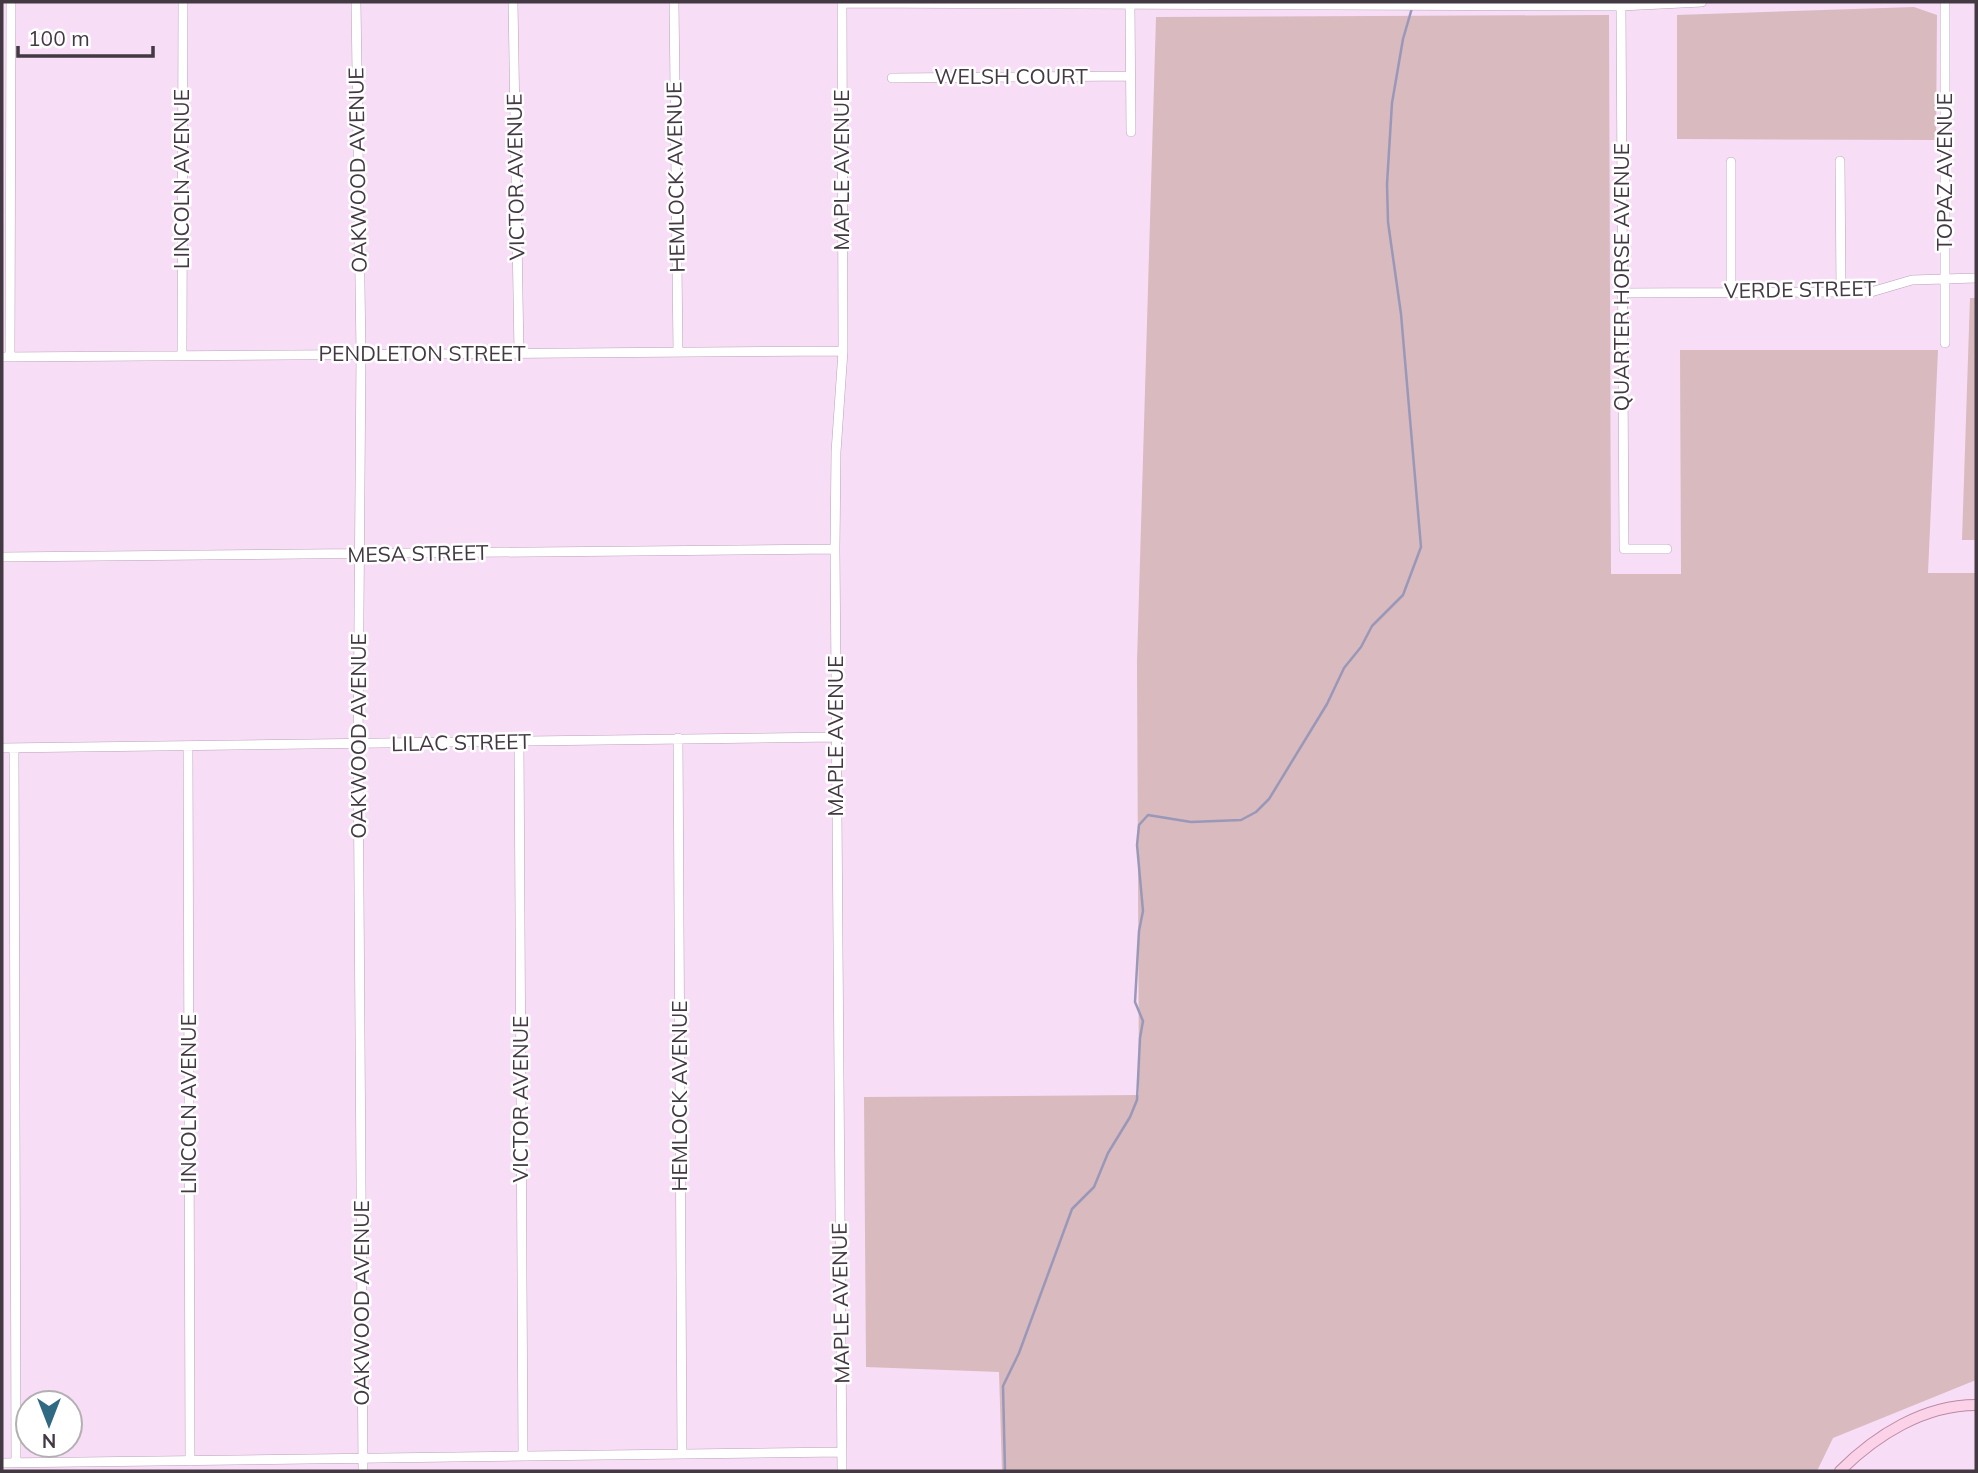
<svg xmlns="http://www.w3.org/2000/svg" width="1978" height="1473" viewBox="0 0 1978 1473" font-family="Mulish,sans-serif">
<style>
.green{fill:#d8babf}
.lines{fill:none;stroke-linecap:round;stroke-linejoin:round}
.stream{stroke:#9a98b8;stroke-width:2.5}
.minor-casing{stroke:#b9a2b8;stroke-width:10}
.major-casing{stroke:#ba89a4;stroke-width:12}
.minor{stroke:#fff;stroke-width:9}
.major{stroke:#fcd2e8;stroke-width:10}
.labels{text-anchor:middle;stroke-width:5;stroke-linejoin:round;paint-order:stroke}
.street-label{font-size:21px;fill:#423942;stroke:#fff}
</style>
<rect width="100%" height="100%" fill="#f7def6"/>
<path class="green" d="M1914,7L1937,15L1936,140L1677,139V15Z
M1609,15L1611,574H1681L1680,350H1938L1928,573H1976V1380L1833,1438L1817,1471H1002L999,1372L866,1367L864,1097L1139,1095L1137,662L1156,17Z
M1970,298H1976V540H1962Z"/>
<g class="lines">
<path class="stream" d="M1005,1471L1003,1386L1019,1353L1072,1209L1094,1187L1108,1153L1130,1117L1137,1100L1140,1038L1143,1021L1135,1002L1139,931L1143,911L1137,845L1139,825L1148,815L1191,822L1241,820L1256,812L1269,799L1327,704L1344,668L1361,647L1372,626L1403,595L1421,547L1401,314L1388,222L1387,184L1392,103L1403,39L1412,8"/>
<defs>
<path id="minor" d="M356,2L361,354L358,744L363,1471
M513,2L519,353
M674,2L678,352
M842,3L1621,6L1702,2
M1130,5L1131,132
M1621,6L1624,549H1667
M892,78L1130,76
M1840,161L1841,291
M1731,292V162
M1621,293L1871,292L1912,280L1976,278
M1945,343V2
M182,355L183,2
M2,357L843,351
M10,357L11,2
M2,557L835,549
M678,738L682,1453
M519,742L523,1455
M188,747L190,1461
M2,748L837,737
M14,748L16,1463
M2,1463L842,1452
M842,1471L835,549L836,452L843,351L842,2"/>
<path id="major" d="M1840,1471C1876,1435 1924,1405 1976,1405"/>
</defs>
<use href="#minor" class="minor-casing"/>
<use href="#major" class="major-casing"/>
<use href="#minor" class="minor"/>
<use href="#major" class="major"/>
</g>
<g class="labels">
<g class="street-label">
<text x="1011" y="84">WELSH COURT</text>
<text transform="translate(358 170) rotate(-91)" y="7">OAKWOOD AVENUE</text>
<text transform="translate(842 170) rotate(-90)" y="7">MAPLE AVENUE</text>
<text transform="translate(1945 172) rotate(-90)" y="7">TOPAZ AVENUE</text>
<text transform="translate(516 177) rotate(-91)" y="7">VICTOR AVENUE</text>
<text transform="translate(676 177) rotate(-91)" y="7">HEMLOCK AVENUE</text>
<text transform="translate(182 179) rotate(-90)" y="7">LINCOLN AVENUE</text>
<text transform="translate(1622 277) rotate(-90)" y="7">QUARTER HORSE AVENUE</text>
<text transform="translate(1800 290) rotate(-1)" y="7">VERDE STREET</text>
<text x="422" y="361">PENDLETON STREET</text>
<text transform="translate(418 554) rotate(-1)" y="7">MESA STREET</text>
<text transform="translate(359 736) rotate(-90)" y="7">OAKWOOD AVENUE</text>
<text transform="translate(836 736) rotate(-90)" y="7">MAPLE AVENUE</text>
<text transform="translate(461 743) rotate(-1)" y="7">LILAC STREET</text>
<text transform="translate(680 1096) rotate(-90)" y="7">HEMLOCK AVENUE</text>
<text transform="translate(521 1099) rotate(-90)" y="7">VICTOR AVENUE</text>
<text transform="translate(189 1104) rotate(-90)" y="7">LINCOLN AVENUE</text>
<text transform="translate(362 1303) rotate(-90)" y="7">OAKWOOD AVENUE</text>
<text transform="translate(841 1303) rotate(-91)" y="7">MAPLE AVENUE</text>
</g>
</g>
<rect width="1978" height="1473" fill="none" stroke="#423942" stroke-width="7"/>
<g transform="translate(49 1424) rotate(180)"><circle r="33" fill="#ffffff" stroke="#b3b0b3" stroke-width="2"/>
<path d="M0-5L12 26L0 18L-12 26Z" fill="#306982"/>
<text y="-10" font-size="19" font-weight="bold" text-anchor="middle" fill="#423942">N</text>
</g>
<path d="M18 46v10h135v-10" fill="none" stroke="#423942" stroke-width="3.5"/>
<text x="28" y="46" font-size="21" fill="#423942" stroke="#ffffff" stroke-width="5" paint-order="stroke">100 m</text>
</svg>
